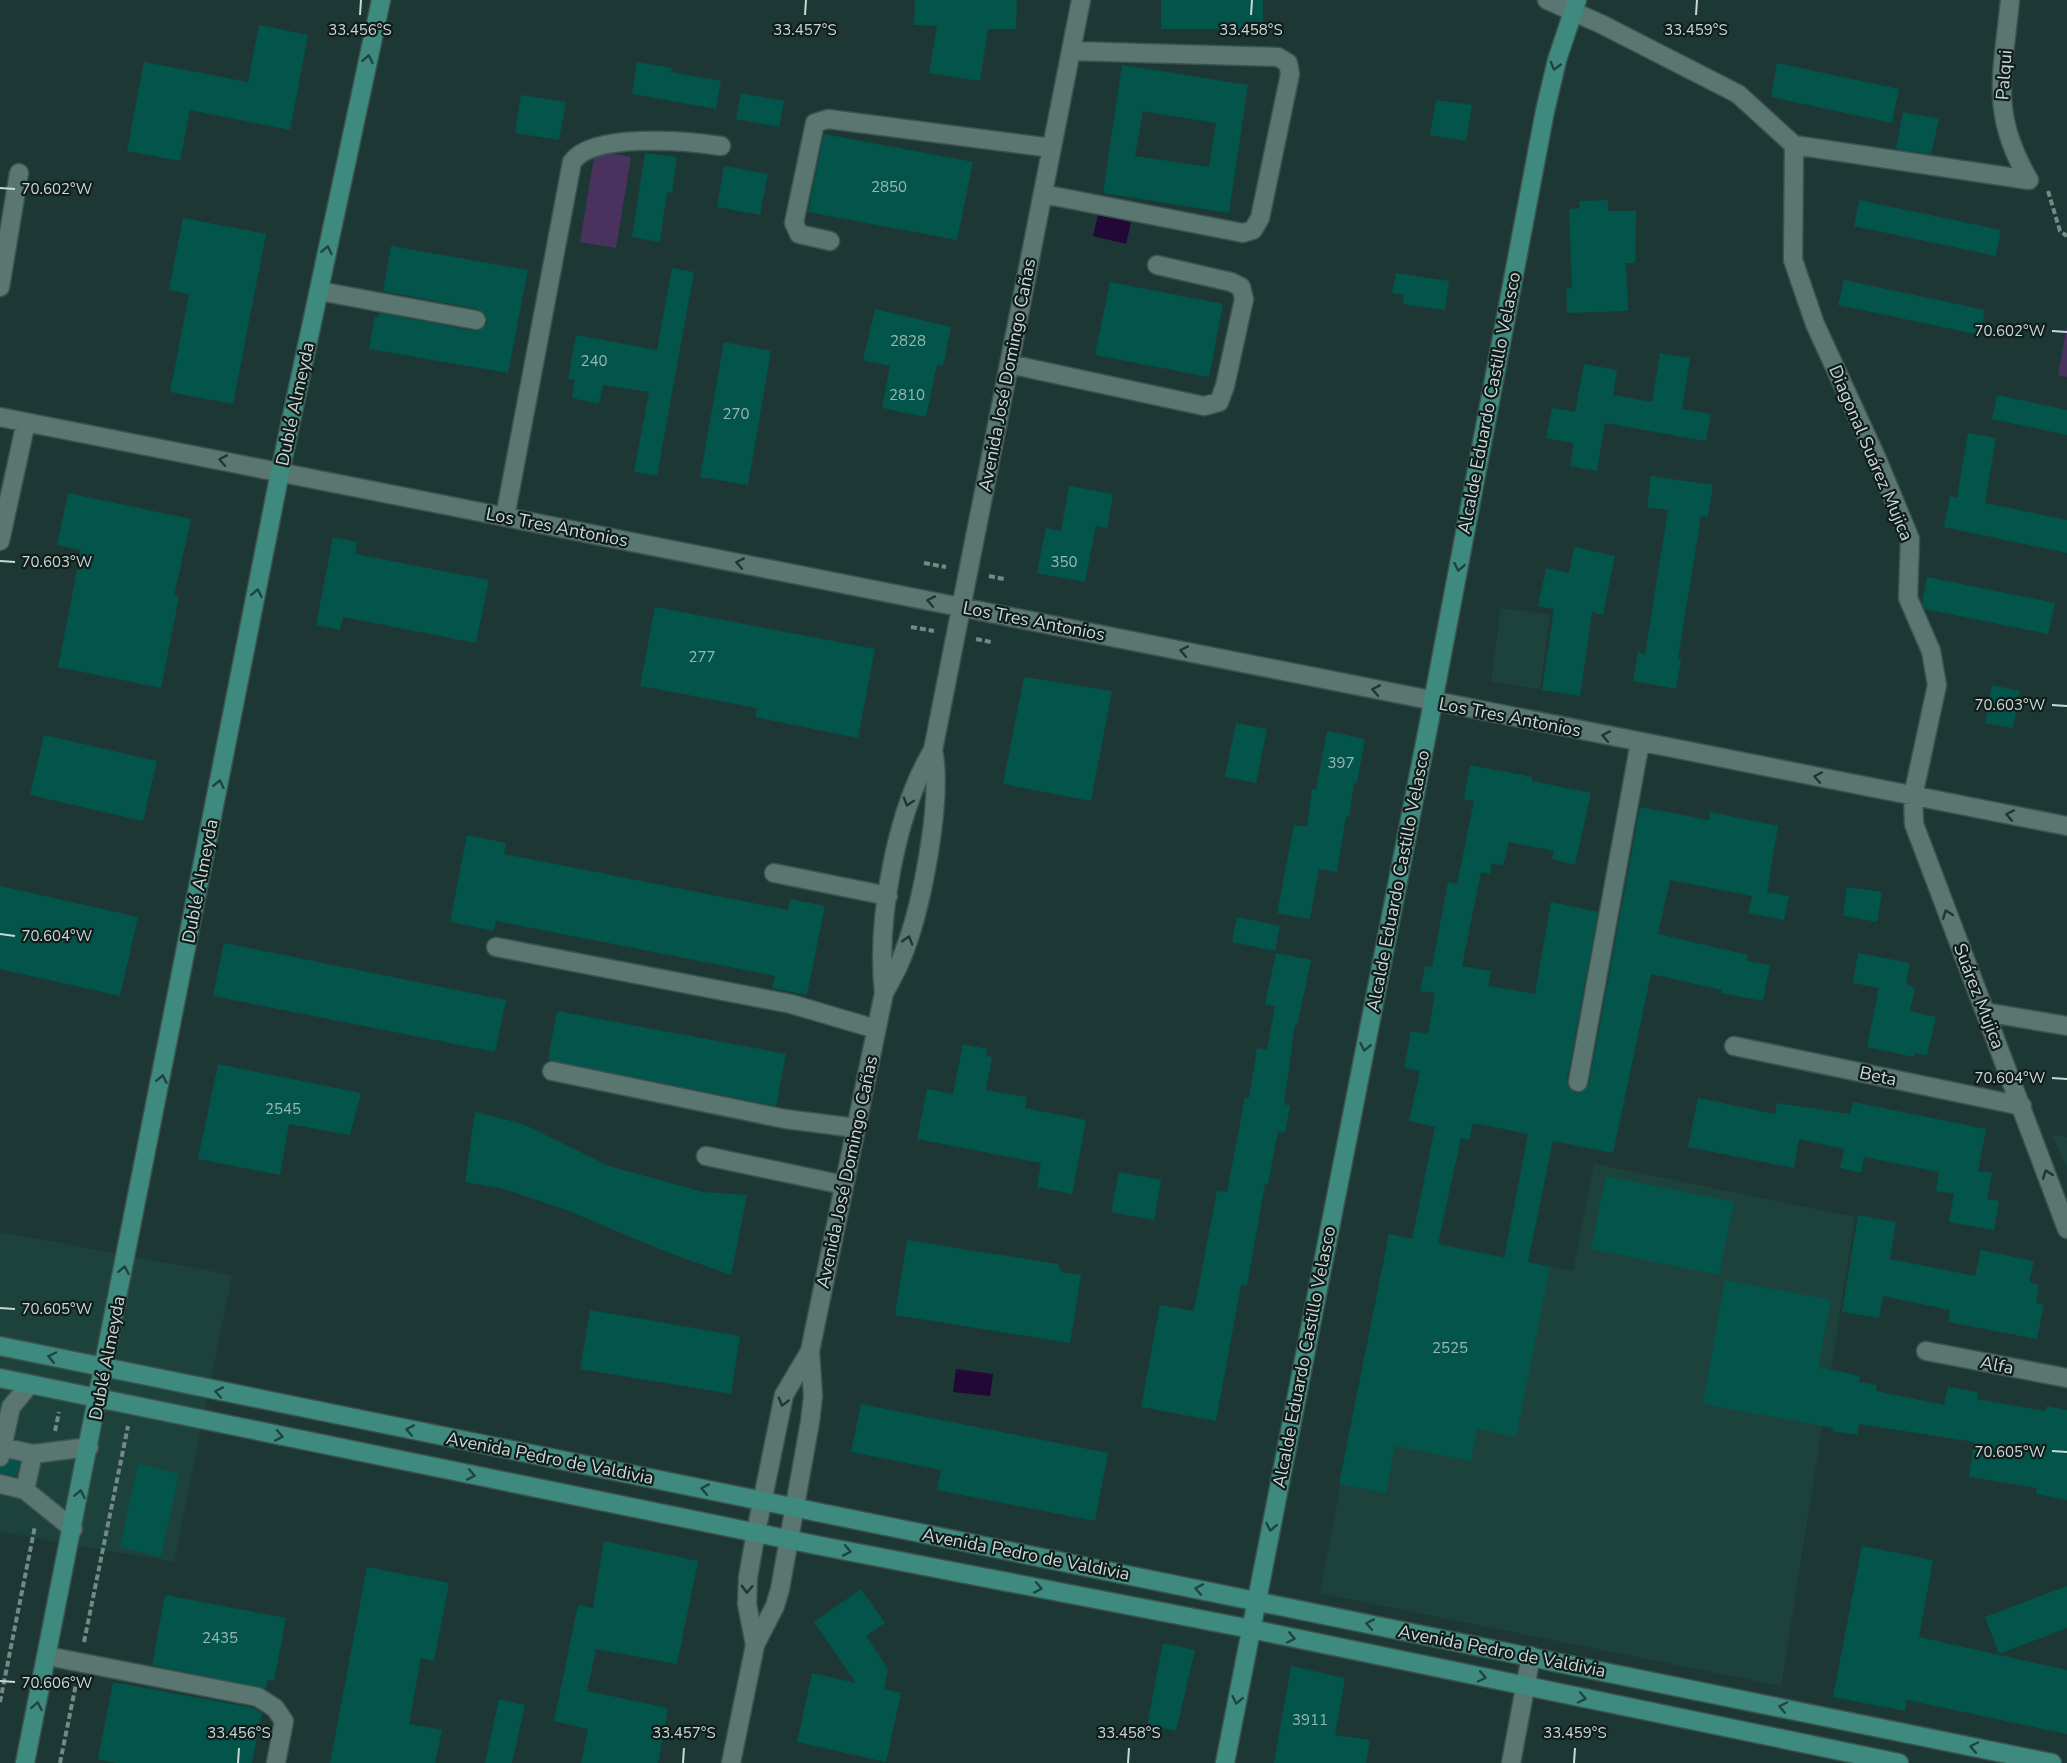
<svg xmlns="http://www.w3.org/2000/svg" width="2067" height="1763" viewBox="0 0 2067 1763" font-family="'Nunito Sans',sans-serif">
<style>
.built{fill:#1d423c}
.green{fill:#49335e}
.water{fill:#220737}
.building{fill:#03544b;fill-rule:evenodd}
.lines{fill:none;stroke-linecap:round;stroke-linejoin:round}
.minor-casing{stroke:#3b534f;stroke-width:21}
.major-casing{stroke:#3b534f;stroke-width:21}
.path{stroke:#748986;stroke-width:4;stroke-dasharray:6 3;stroke-linecap:butt}
.minor{stroke:#5a7671;stroke-width:18}
.major{stroke:#3e8a7f;stroke-width:18}
.oneway{stroke:#21433e}
.oneway2{stroke:#233330}
.ticks{fill:none;stroke:#c9d8d5;stroke-width:2}
.labels{text-anchor:middle;stroke-width:4.5;stroke-linejoin:round;paint-order:stroke}
.number-label{font-size:15px;fill:#98b7b2}
.street-label{font-size:18px;fill:#c9d8d5;stroke:#111d1b}
.ticks-label{font-size:15px;text-anchor:middle;fill:#c9d8d5;stroke:#111d1b;stroke-width:4.5;stroke-linejoin:round;paint-order:stroke}
</style>
<rect width="100%" height="100%" fill="#1d3834"/>
<path class="built" d="M1501,608L1550,615L1540,689L1491,682Z
M2052,1135L2067,1137V1169Z
M1594,1164L1855,1217L1781,1686L1320,1593L1389,1234L1573,1271Z
M0,1232L232,1275L174,1562L0,1532Z"/>
<path class="green" d="M604,152L631,157L616,248L580,242L594,157Z
M2067,326V377L2058,375Z"/>
<path class="water" d="M1098,215L1131,222L1126,244L1093,236Z
M956,1369L993,1374L990,1396L953,1392Z"/>
<path class="building" d="M915,0H1017L1016,29H988L980,81L929,73L937,26L914,25Z
M1161,0H1263V29H1161Z
M259,25L308,35L290,130L190,110L180,161L127,151L144,62L248,82Z
M637,62L672,68L671,72L721,81L716,109L632,94Z
M1777,63L1899,89L1892,123L1771,97Z
M1122,65L1248,85L1229,213L1103,193ZM1143,111L1216,123L1209,167L1135,156Z
M741,93L784,101L779,127L736,119Z
M521,95L566,102L559,140L515,133Z
M1436,100L1472,105L1466,141L1430,135Z
M1903,112L1939,119L1931,154L1896,149Z
M824,134L973,162L957,240L808,212Z
M645,153L677,157L672,193L667,192L660,242L632,237Z
M724,166L768,174L760,215L717,207Z
M1608,200V211H1636L1635,263H1626L1628,311L1567,313L1566,289L1572,288L1569,209L1580,208L1579,201Z
M1859,200L2001,230L1996,256L1854,226Z
M183,218L266,234L233,404L170,392L189,294L169,290Z
M391,246L528,270L508,373L369,349L375,317H378L379,313L474,331L480,330L487,323L486,316L478,309L383,291Z
M672,268L694,272L657,476L634,472L649,392L603,385L599,404L572,398L575,380L568,379L576,335L657,350Z
M1396,273L1449,281L1445,310L1403,304L1404,295L1392,293Z
M1844,280L1985,310L1980,335L1838,305Z
M1110,282L1223,304L1209,377L1095,355Z
M875,309L951,327L943,366L937,365L926,417L882,408L890,366L863,360Z
M724,342L771,351L748,485L700,477Z
M1660,353L1690,358L1682,409L1711,414L1706,441L1605,423L1597,471L1570,466L1574,443L1546,438L1552,408L1575,412L1584,364L1617,370L1613,395L1652,402Z
M1997,395L2067,410V435L1992,419Z
M1968,433L1996,438L1985,503L2067,520V553L1944,527L1950,496L1957,498Z
M1651,476L1713,485L1708,517L1701,516L1678,659L1681,660L1676,689L1633,681L1638,652L1645,654L1668,510L1647,507Z
M1069,486L1113,494L1107,528L1096,526L1085,582L1037,573L1046,528L1061,531Z
M68,493L191,519L174,596L179,597L161,688L58,667L81,550L57,545Z
M333,537L357,542L355,554L489,580L476,643L343,617L340,630L316,625Z
M1574,547L1615,556L1603,615L1592,612L1580,696L1542,690L1554,609L1538,606L1546,568L1569,573Z
M1927,577L2055,603L2048,634L1925,609L1922,602Z
M655,607L875,649L858,738L755,717L757,708L640,686Z
M1024,677L1112,691L1091,801L1003,784Z
M1992,685L2020,691L2013,728L1985,723Z
M1236,723L1267,729L1256,783L1225,777Z
M1327,731L1365,739L1357,783H1354L1349,817H1346L1337,872L1319,869L1310,919L1277,913L1294,825L1307,827L1312,789H1316Z
M44,735L157,761L143,821L30,795Z
M1470,765L1532,777V781L1591,793L1575,865L1552,859L1554,851L1509,842L1503,866L1492,863L1490,874L1481,872L1462,966L1491,971L1488,986L1535,994L1551,902L1598,912L1567,1080L1568,1086L1575,1093L1582,1092L1589,1084L1640,807L1709,820L1710,812L1778,826L1767,892L1789,896L1784,920L1748,913L1752,896L1670,880L1658,934L1748,955L1747,961L1770,965L1763,1001L1721,993L1722,990L1651,974L1613,1153L1553,1141L1528,1262L1550,1267L1516,1437L1477,1429L1471,1461L1395,1446L1386,1493L1339,1484L1389,1234L1412,1239L1435,1127L1409,1121L1420,1071L1404,1068L1411,1031L1428,1034L1435,993L1420,991L1425,966L1432,967L1448,882L1457,884L1474,801L1464,799ZM1473,1123L1528,1134L1504,1258L1438,1244L1461,1138L1469,1140Z
M467,835L506,843L504,854L788,910L790,899L825,906L807,995L772,988L775,976L496,921L494,931L450,922Z
M0,886L138,917L120,996L0,969Z
M1847,887L1882,892L1877,922L1843,916Z
M1237,917L1280,926L1275,951L1232,942Z
M224,943L506,1000L495,1052L213,996Z
M1276,953L1311,960L1297,1026L1295,1025L1284,1104L1290,1106L1285,1133L1278,1132L1268,1184H1265L1247,1286L1241,1285L1216,1421L1141,1407L1160,1305L1194,1311L1217,1191L1227,1192L1245,1097L1249,1098L1257,1048L1267,1050L1275,1006L1265,1005Z
M1858,953L1910,963L1906,984L1915,988L1910,1011L1936,1017L1927,1055L1915,1053L1914,1057L1867,1047L1879,988L1853,983Z
M557,1011L786,1054L776,1106L548,1060Z
M963,1044L987,1049L986,1056L992,1057L986,1090L1027,1097L1025,1108L1086,1120L1072,1194L1037,1187L1041,1163L917,1139L927,1089L953,1094Z
M218,1064L361,1093L350,1135L289,1124L280,1175L198,1159Z
M1698,1098L1775,1114L1777,1103L1850,1114L1853,1102L1986,1129L1978,1171L1992,1173L1987,1199L1999,1201L1994,1230L1949,1222L1954,1194L1936,1191L1939,1172L1864,1157L1861,1173L1840,1168L1844,1149L1799,1139L1794,1168L1688,1147Z
M475,1112L523,1124L609,1166L703,1192L747,1195L731,1275L669,1253L564,1209L504,1189L465,1182Z
M1119,1172L1161,1180L1154,1220L1111,1212Z
M1606,1176L1734,1202L1719,1275L1591,1249Z
M1858,1215L1896,1222L1890,1259L1975,1276L1981,1250L2034,1261L2029,1282L2039,1285L2036,1303L2044,1304L2037,1339L1948,1322L1950,1310L1883,1296L1879,1318L1842,1312Z
M907,1240L1058,1264L1061,1272L1081,1275L1070,1343L895,1315Z
M1725,1280L1831,1300L1818,1367L1860,1376L1859,1382L1877,1385L1876,1391L1944,1405L1948,1387L1978,1392L1977,1399L2046,1411L2047,1406L2067,1410V1500L2036,1494L2037,1488L1969,1477L1974,1442L1859,1424L1857,1435L1833,1431V1428L1703,1404Z
M590,1310L740,1336L731,1394L580,1369Z
M861,1404L1108,1453L1095,1521L937,1490L941,1470L851,1452Z
M11,1460L20,1462L16,1476L0,1473V1468L8,1465Z
M138,1464L179,1474L161,1557L120,1547Z
M604,1541L698,1561L677,1664L596,1649L587,1691L668,1708L658,1763H581L588,1729L554,1721L578,1605L593,1608Z
M1862,1546L1933,1560L1919,1637L2067,1670V1734L1907,1700L1905,1711L1833,1697Z
M367,1567L449,1583L434,1661L421,1658L409,1724L442,1730L435,1763H330Z
M2067,1586V1628L1999,1654L1985,1617Z
M861,1589L885,1623L866,1636L888,1669L884,1689L901,1693L886,1762L797,1742L812,1673L856,1683L814,1622Z
M165,1595L286,1618L274,1681L268,1680L266,1689L152,1665Z
M1163,1643L1195,1650L1176,1731L1147,1725Z
M1291,1666L1345,1678L1335,1735L1370,1740L1366,1763H1274Z
M113,1682L254,1708L262,1713L252,1763H116L98,1759Z
M499,1699L525,1705L512,1763H485Z"/>
<g class="lines">
<defs>
<path id="minor" d="M1547,0L1601,24L1738,94L1794,145L2029,180
M2010,0C2003,74 1989,112 2029,180
M1794,145L1793,260L1815,324L1877,459L1910,539L1908,598L1931,651L1937,685L1913,796L1914,824L2067,1229
M1043,194L1243,233L1253,230L1260,218L1290,74L1288,63L1278,57L1071,51
M830,241L799,234L794,223L815,123L828,119L1052,148
M0,287L19,173
M319,291L476,320
M1009,364L1204,406L1219,402L1225,386L1244,299L1241,287L1231,282L1157,265
M0,417L2067,826
M505,517L572,162C592,132 688,141 721,146
M0,541L26,422
M774,873L888,896
M496,947L791,1004L876,1029
M884,993C876,922 896,811 933,750L1081,0
M1985,1012L2067,1026
M1734,1046L2022,1106
M552,1071L785,1119L856,1128
M1578,1082L1640,742
M706,1156L844,1185
M1926,1351L2067,1378
M2,1447L33,1454L89,1447
M0,1457L11,1407L29,1385
M0,1484L25,1490L73,1529
M25,1490L33,1454
M755,1645L747,1604L748,1577L756,1532L784,1395L810,1351
M47,1656L258,1697L275,1708L284,1721L276,1763
M731,1763L755,1645L775,1606L780,1589L810,1422L813,1396L810,1351L884,993C891,980 899,967 904,952C922,905 943,799 933,750
M1511,1763L1531,1656"/>
<path id="major" d="M0,1346L2052,1763
M0,1378L816,1545L1251,1629L1899,1763
M25,1763L280,472L381,0
M1225,1763L1428,728L1545,111L1557,60L1577,0"/>
</defs>
<use href="#minor" class="minor-casing"/>
<use href="#major" class="major-casing"/>
<path class="path" d="M2048,191L2060,231L2067,236
M924,563L946,567
M989,576L1004,579
M911,627L934,631
M976,639L991,642
M55,1431L59,1412
M84,1642L128,1426
M0,1702L35,1526
M60,1763L76,1684"/>
<use href="#minor" class="minor"/>
<use href="#major" class="major"/>
</g>
<defs><path id="oneway-chevron" d="M-2-3.5L2.5 0L-2 3.5" fill="none" stroke-width="1.6" stroke-linecap="round" stroke-linejoin="round" transform="scale(1.5)"/></defs>
<g class="oneway">
<use href="#oneway-chevron" transform="translate(368 59) rotate(-78)"/>
<use href="#oneway-chevron" transform="translate(1555 66) rotate(105)"/>
<use href="#oneway-chevron" transform="translate(327 250) rotate(-78)"/>
<use href="#oneway-chevron" transform="translate(1459 567) rotate(101)"/>
<use href="#oneway-chevron" transform="translate(257 593) rotate(-79)"/>
<use href="#oneway-chevron" transform="translate(219 784) rotate(-79)"/>
<use href="#oneway-chevron" transform="translate(1365 1047) rotate(101)"/>
<use href="#oneway-chevron" transform="translate(162 1079) rotate(-79)"/>
<use href="#oneway-chevron" transform="translate(124 1270) rotate(-79)"/>
<use href="#oneway-chevron" transform="translate(52 1357) rotate(-168)"/>
<use href="#oneway-chevron" transform="translate(219 1392) rotate(-169)"/>
<use href="#oneway-chevron" transform="translate(410 1430) rotate(-169)"/>
<use href="#oneway-chevron" transform="translate(279 1436) rotate(11)"/>
<use href="#oneway-chevron" transform="translate(471 1475) rotate(11)"/>
<use href="#oneway-chevron" transform="translate(705 1489) rotate(-169)"/>
<use href="#oneway-chevron" transform="translate(80 1494) rotate(-78)"/>
<use href="#oneway-chevron" transform="translate(1271 1527) rotate(101)"/>
<use href="#oneway-chevron" transform="translate(847 1551) rotate(11)"/>
<use href="#oneway-chevron" transform="translate(1038 1588) rotate(11)"/>
<use href="#oneway-chevron" transform="translate(1199 1589) rotate(-169)"/>
<use href="#oneway-chevron" transform="translate(1370 1624) rotate(-169)"/>
<use href="#oneway-chevron" transform="translate(1291 1638) rotate(12)"/>
<use href="#oneway-chevron" transform="translate(1482 1677) rotate(12)"/>
<use href="#oneway-chevron" transform="translate(1582 1698) rotate(12)"/>
<use href="#oneway-chevron" transform="translate(1237 1700) rotate(101)"/>
<use href="#oneway-chevron" transform="translate(37 1706) rotate(-79)"/>
<use href="#oneway-chevron" transform="translate(1783 1707) rotate(-168)"/>
<use href="#oneway-chevron" transform="translate(1974 1747) rotate(-168)"/>
</g>
<g class="oneway2">
<use href="#oneway-chevron" transform="translate(223 460) rotate(-169)"/>
<use href="#oneway-chevron" transform="translate(740 563) rotate(-169)"/>
<use href="#oneway-chevron" transform="translate(931 601) rotate(-169)"/>
<use href="#oneway-chevron" transform="translate(1184 651) rotate(-169)"/>
<use href="#oneway-chevron" transform="translate(1376 690) rotate(-169)"/>
<use href="#oneway-chevron" transform="translate(1606 736) rotate(-169)"/>
<use href="#oneway-chevron" transform="translate(1818 777) rotate(-169)"/>
<use href="#oneway-chevron" transform="translate(908 802) rotate(107)"/>
<use href="#oneway-chevron" transform="translate(2010 815) rotate(-169)"/>
<use href="#oneway-chevron" transform="translate(1947 914) rotate(-111)"/>
<use href="#oneway-chevron" transform="translate(908 940) rotate(-73)"/>
<use href="#oneway-chevron" transform="translate(2047 1174) rotate(-110)"/>
<use href="#oneway-chevron" transform="translate(783 1402) rotate(106)"/>
<use href="#oneway-chevron" transform="translate(747 1589) rotate(92)"/>
</g>
<path class="ticks" d="M360,15L361,0M805,15L806,0M1251,15L1252,0M1696,15L1697,0M0,188L15,189M2052,331L2067,332M0,561L15,562M2052,705L2067,706M0,934L15,936M2052,1078L2067,1079M0,1308L15,1309M2052,1451L2067,1452M0,1681L15,1682M238,1763L239,1748M683,1763L684,1748M1128,1763L1129,1748M1574,1763L1575,1748"/>
<g class="labels">
<g class="number-label">
<text x="889" y="192">2850</text>
<text x="908" y="346">2828</text>
<text x="594" y="366">240</text>
<text x="907" y="400">2810</text>
<text x="736" y="419">270</text>
<text x="1064" y="567">350</text>
<text x="702" y="662">277</text>
<text x="1341" y="768">397</text>
<text x="283" y="1114">2545</text>
<text x="1450" y="1353">2525</text>
<text x="220" y="1643">2435</text>
<text x="1310" y="1725">3911</text>
</g>
<g class="street-label">
<text transform="translate(2004 75) rotate(-86)" y="6">Palqui</text>
<text transform="translate(1007 375) rotate(-79)" y="6">Avenida José Domingo Cañas</text>
<text transform="translate(1489 403) rotate(-79)" y="6">Alcalde Eduardo Castillo Velasco</text>
<text transform="translate(295 404) rotate(-78)" y="6">Dublé Almeyda</text>
<text transform="translate(1871 453) rotate(67)" y="6">Diagonal Suárez Mujica</text>
<text transform="translate(557 527) rotate(11)" y="6">Los Tres Antonios</text>
<text transform="translate(1034 621) rotate(11)" y="6">Los Tres Antonios</text>
<text transform="translate(1510 717) rotate(11)" y="6">Los Tres Antonios</text>
<text transform="translate(200 881) rotate(-79)" y="6">Dublé Almeyda</text>
<text transform="translate(1398 881) rotate(-79)" y="6">Alcalde Eduardo Castillo Velasco</text>
<text transform="translate(1979 996) rotate(69)" y="6">Suárez Mujica</text>
<text transform="translate(1878 1076) rotate(12)" y="6">Beta</text>
<text transform="translate(847 1172) rotate(-78)" y="6">Avenida José Domingo Cañas</text>
<text transform="translate(1304 1357) rotate(-79)" y="6">Alcalde Eduardo Castillo Velasco</text>
<text transform="translate(107 1358) rotate(-79)" y="6">Dublé Almeyda</text>
<text transform="translate(1997 1365) rotate(11)" y="6">Alfa</text>
<text transform="translate(550 1458) rotate(11)" y="6">Avenida Pedro de Valdivia</text>
<text transform="translate(1026 1554) rotate(11)" y="6">Avenida Pedro de Valdivia</text>
<text transform="translate(1502 1651) rotate(11)" y="6">Avenida Pedro de Valdivia</text>
</g>
</g>
<g class="ticks-label">
<text x="360" y="35">33.456°S</text>
<text x="805" y="35">33.457°S</text>
<text x="1251" y="35">33.458°S</text>
<text x="1696" y="35">33.459°S</text>
<text x="57" y="194">70.602°W</text>
<text x="2010" y="336">70.602°W</text>
<text x="57" y="567">70.603°W</text>
<text x="2010" y="710">70.603°W</text>
<text x="57" y="941">70.604°W</text>
<text x="2010" y="1083">70.604°W</text>
<text x="57" y="1314">70.605°W</text>
<text x="2010" y="1457">70.605°W</text>
<text x="57" y="1688">70.606°W</text>
<text x="239" y="1738">33.456°S</text>
<text x="684" y="1738">33.457°S</text>
<text x="1129" y="1738">33.458°S</text>
<text x="1575" y="1738">33.459°S</text>
</g>
</svg>
